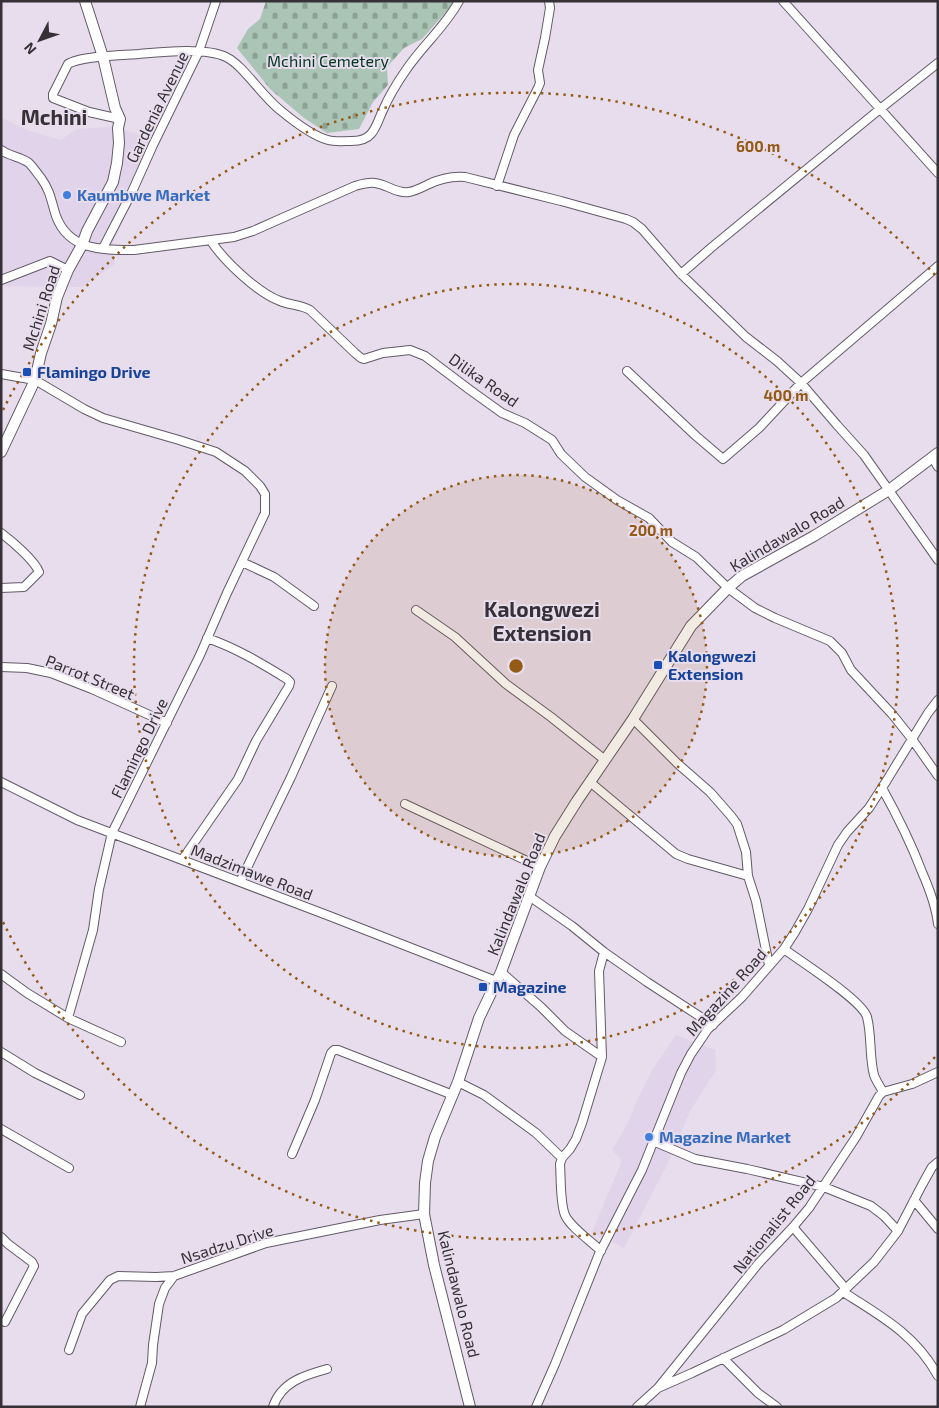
<svg xmlns="http://www.w3.org/2000/svg" width="939" height="1408" viewBox="0 0 939 1408" font-family="'Exo 2',sans-serif">
<style>
.built{fill:#e1d3e9}
.cemetery{fill:url(#cemetery-stones)}
.lines{fill:none;stroke-linecap:round;stroke-linejoin:round}
.street-casing{stroke:#635a67;stroke-width:10}
.secondary-casing{stroke:#635a67;stroke-width:12}
.street{stroke:#fff;stroke-width:8}
.secondary{stroke:#fff;stroke-width:10}
.ring{fill:none;stroke:#945a16;stroke-width:2.5;stroke-dasharray:2.5 5}
.shop-dot{fill:#3f7fe0;stroke:#e7ddec;stroke-width:2}
.transit-dot{fill:#1a4fb4;stroke:#e7ddec;stroke-width:2}
.labels{text-anchor:middle;stroke-width:4;stroke-linejoin:round;paint-order:stroke}
.park-label{font-size:16px;fill:#003721;stroke:#e7ddec}
.street-label{font-size:16px;fill:#353137;stroke:#e7ddec}
.shop-label{font-size:16px;font-weight:bold;fill:#366cbe;stroke:#e7ddec;text-anchor:start}
.transit-label{font-size:16px;font-weight:bold;fill:#164399;stroke:#e7ddec;text-anchor:start}
.district-label{font-size:21px;font-weight:bold;fill:#353137;stroke:#e7ddec}
.centre{fill:#945a16;stroke:#e7ddec;stroke-width:2.5}
.ring-label{font-size:15px;text-anchor:middle;font-weight:bold;fill:#945a16;stroke:#e7ddec;stroke-width:4;stroke-linejoin:round;paint-order:stroke}
</style>
<defs>
<pattern id="cemetery-stones" width="16" height="16" patternUnits="userSpaceOnUse" patternTransform="scale(1.25)"><rect width="16" height="16" fill="#aac5b5"/><path d="M2 7V4a2 2 0 0 1 4 0v3zM10 15v-3a2 2 0 0 1 4 0v3z" fill="#8ba194"/></pattern>
</defs>
<rect width="100%" height="100%" fill="#e7ddec"/>
<path class="built" d="M1,117L27,130L61,140L76,129L114,127L156,140L111,249L115,264L82,287L5,286L1,284Z
M676,1035L715,1050L716,1070L690,1111L668,1163L624,1248L592,1232L622,1161L612,1150L627,1125L638,1098L652,1070Z"/>
<path class="cemetery" d="M266,1H453V4L422,39L404,48L387,67L388,85L373,102L359,129L327,133L304,118L270,89L237,48L248,29L260,19Z"/>
<g class="lines">
<defs>
<path id="street" d="M783,1L938,173
M120,119L89,112L53,98V94L68,64C80,56 123,55 139,54C161,52 206,47 226,57C243,65 262,96 280,110C292,120 313,136 328,140C335,142 343,141 351,141C359,141 366,140 371,134C377,127 379,118 383,110C389,96 397,83 406,70C422,46 445,27 459,1
M1,150C9,156 21,157 29,163C33,167 37,173 41,178C51,192 51,201 56,216C69,251 103,250 134,250L234,237L253,231L280,219L355,186C362,184 368,182 375,183C386,184 397,194 409,192C415,191 421,188 427,185C439,179 451,176 465,177L561,201L626,219L633,222L642,229L681,274L746,337L777,361L801,383L837,425L864,455L938,560
M497,186L514,135L538,88L540,83L538,70L545,38L550,8L549,1
M211,241C224,261 258,293 280,301C290,305 301,305 310,310L355,353L361,358L364,359L383,353L410,350L425,356L470,390L502,413L525,423L552,440L561,454L585,477L617,500L649,518L672,542L696,557L728,588L755,608L775,618L830,641L842,653L851,670L892,714L912,739L938,776
M103,248L131,194L153,145L199,51L216,1
M681,274L712,247L880,109L938,63
M1,280L50,261L68,270
M627,371L696,436L723,459L759,428L801,383L938,266
M1,374L35,380L84,409L103,418L179,440L216,452L245,471L260,486L265,494V513L227,593L200,655L112,833L99,889L93,930L68,1018
M932,457L938,467
M1,533C12,541 35,561 39,572L24,587L1,588
M242,562L274,577L314,606
M416,610L455,637L506,684L551,717L605,760
M1,667L27,668L51,673L92,689L167,723
M633,719L678,764L710,792L731,816L737,824L746,852L748,876L756,901L769,965
M1,782L77,820L332,917L496,981
M590,782L676,854L688,859L748,876
M882,788C897,815 911,843 922,872C929,888 936,906 938,924
M405,804L540,867
M182,860L238,779L256,741L289,686L290,682L287,679C261,663 236,648 207,638
M240,882L291,777L332,686
M529,896L572,926L604,952L647,982L713,1025
M784,949C800,961 862,1000 867,1017C872,1036 869,1056 874,1075C876,1081 880,1086 883,1092
M501,972L541,1007L565,1031L602,1057
M1,974L27,993L68,1018L121,1042
M1,1052L35,1073L80,1095
M458,1082L484,1095L536,1133L562,1158
M1,1129L69,1168
M653,1141L695,1159L747,1169L824,1187L871,1206L884,1216L898,1231
M292,1154L315,1100L331,1053L334,1050H338L453,1095
M914,1200L938,1229
M793,1227L846,1289
M1,1237L8,1244L32,1262L34,1266L5,1322
M601,1251C591,1241 570,1227 565,1215C560,1203 561,1177 560,1164L562,1158L570,1149L576,1139L582,1123L602,1057L599,971L604,952
M843,1292C881,1316 916,1335 938,1376
M69,1350L82,1314L110,1280L118,1276L156,1277L174,1276L266,1243L380,1220L424,1214
M723,1358L758,1393L777,1407
M658,1388L758,1264L793,1227L809,1208L856,1137L879,1096L883,1092L912,1084L938,1072
M140,1407L152,1363L153,1345L159,1304L165,1288L174,1276
M273,1407C281,1382 305,1375 327,1369
M536,1407L555,1364L599,1254L642,1170L681,1073L691,1054L708,1029L742,997L784,949L795,932L808,909L838,845L847,832L869,808L887,780L928,713L938,700
M637,1407L658,1388L692,1373L783,1330L836,1298L874,1262L898,1231L922,1185L932,1167L938,1162"/>
<path id="secondary" d="M1,452L35,380L41,353L51,324L57,297L68,270L82,245L87,231L113,182L117,163L119,143L118,128L120,119L115,108L103,57L85,1
M470,1407L434,1265L424,1214L425,1183L428,1161L435,1137L458,1082L479,1018L501,972L540,867L555,836L577,801L633,719L691,626L728,588L742,576L814,536L889,490L938,453"/>
</defs>
<use href="#street" class="street-casing"/>
<use href="#secondary" class="secondary-casing"/>
<use href="#street" class="street"/>
<use href="#secondary" class="secondary"/>
</g>
<circle cx="516" cy="666" r="191" fill="#945a16" fill-opacity=".12"/>
<g class="ring">
<circle cx="516" cy="666" r="191"/>
<circle cx="516" cy="666" r="382"/>
<path d="M935 1057A573 573 0 0 1 3 922M3 410A573 573 0 0 1 935 275"/>
</g>
<g class="shop-dot">
<circle cx="67" cy="195" r="5"/>
<circle cx="649" cy="1137" r="5"/>
</g>
<g class="transit-dot">
<rect x="22" y="367" width="10" height="10" rx="2.5"/>
<rect x="653" y="660" width="10" height="10" rx="2.5"/>
<rect x="478" y="982" width="10" height="10" rx="2.5"/>
</g>
<g class="labels">
<g class="park-label">
<text x="328" y="67">Mchini Cemetery</text>
</g>
<g class="street-label">
<text transform="translate(157 107) rotate(-64)" y="6">Gardenia Avenue</text>
<text transform="translate(41 308) rotate(-72)" y="6">Mchini Road</text>
<text transform="translate(484 380) rotate(35)" y="6">Dilika Road</text>
<text transform="translate(787 534) rotate(-31)" y="6">Kalindawalo Road</text>
<text transform="translate(90 677) rotate(22)" y="6">Parrot Street</text>
<text transform="translate(139 748) rotate(-64)" y="6">Flamingo Drive</text>
<text transform="translate(252 872) rotate(21)" y="6">Madzimawe Road</text>
<text transform="translate(516 894) rotate(-68)" y="6">Kalindawalo Road</text>
<text transform="translate(726 992) rotate(-48)" y="6">Magazine Road</text>
<text transform="translate(774 1224) rotate(-51)" y="6">Nationalist Road</text>
<text transform="translate(227 1244) rotate(-18)" y="6">Nsadzu Drive</text>
<text transform="translate(459 1294) rotate(76)" y="6">Kalindawalo Road</text>
</g>
<g class="shop-label">
<text x="77" y="201">Kaumbwe Market</text>
<text x="659" y="1143">Magazine Market</text>
</g>
<g class="transit-label">
<text x="37" y="378">Flamingo Drive</text>
<text x="668" y="662">Kalongwezi<tspan x="668" dy="18">Extension</tspan></text>
<text x="493" y="993">Magazine</text>
</g>
<g class="district-label">
<text x="54" y="125">Mchini</text>
<text x="542" y="617">Kalongwezi<tspan x="542" dy="24">Extension</tspan></text>
</g>
</g>
<circle cx="516" cy="666" r="8" class="centre"/>
<g class="ring-label">
<text x="758" y="152">600 m</text>
<text x="786" y="401">400 m</text>
<text x="651" y="536">200 m</text>
</g>
<rect width="939" height="1408" fill="none" stroke="#353137" stroke-width="5"/>
<g transform="translate(40 40) rotate(229)" stroke="#e7ddec" stroke-width="4" paint-order="stroke">
<path d="M0-4L9 19L0 12L-9 19Z" fill="#353137"/>
<text y="-8" font-size="14" font-weight="bold" text-anchor="middle" fill="#353137">N</text>
</g>
</svg>
